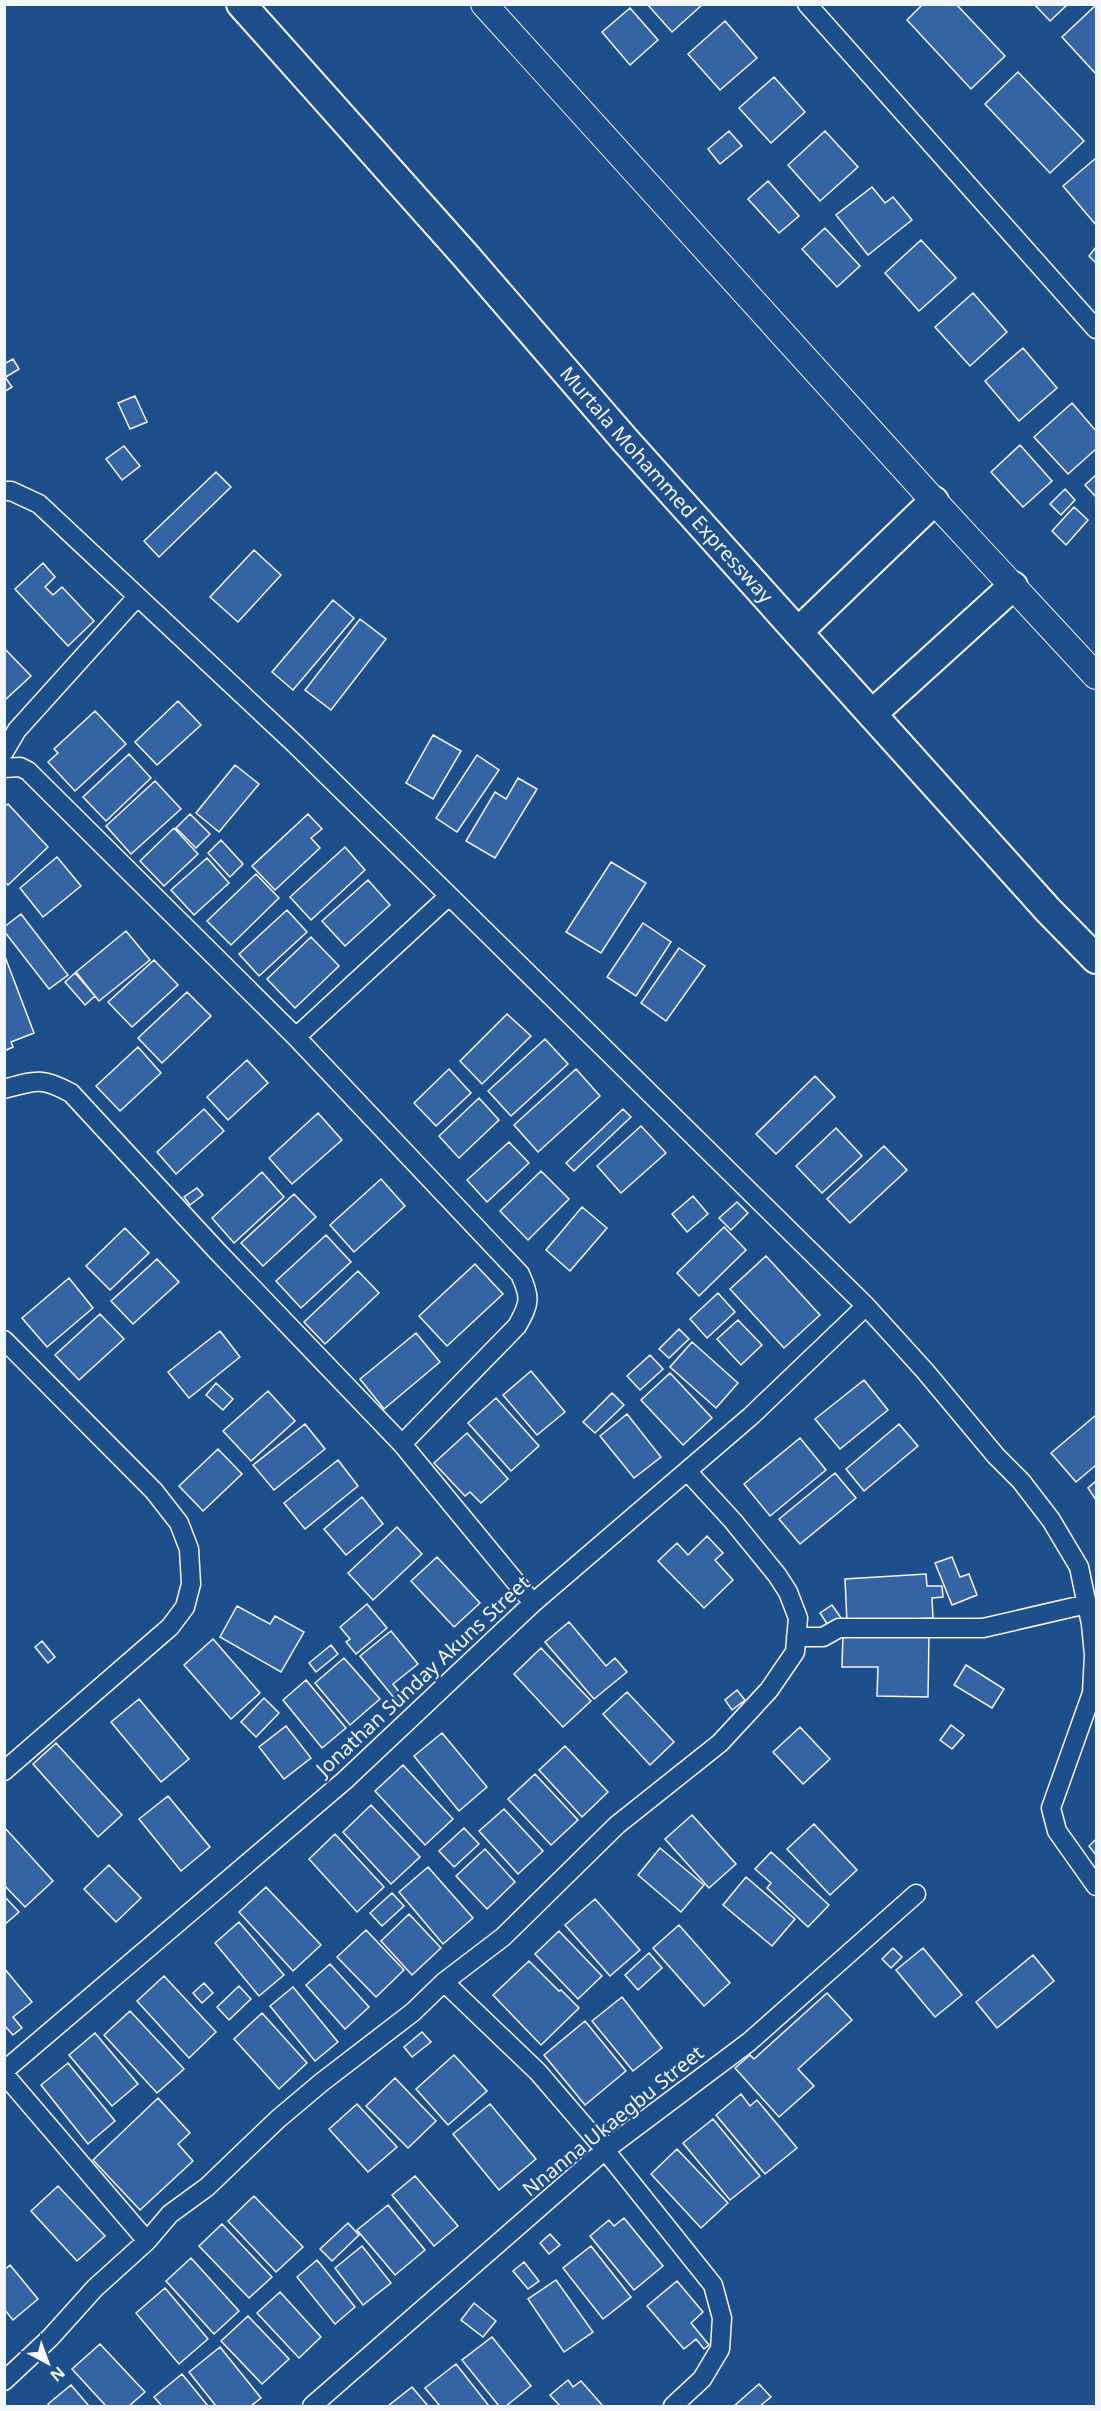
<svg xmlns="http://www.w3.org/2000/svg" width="1101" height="2411" viewBox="0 0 1101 2411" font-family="'Noto Sans',sans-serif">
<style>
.building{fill:#3563a3;stroke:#f2f6ff;stroke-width:1.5}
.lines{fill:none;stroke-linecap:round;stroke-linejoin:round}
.street-casing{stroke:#f2f6ff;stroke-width:21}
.secondary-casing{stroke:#f2f6ff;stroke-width:28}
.primary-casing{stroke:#f2f6ff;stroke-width:32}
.street{stroke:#1f4e8c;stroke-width:18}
.secondary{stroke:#1f4e8c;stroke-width:26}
.primary{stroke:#1f4e8c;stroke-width:28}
.labels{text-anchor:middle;stroke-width:4.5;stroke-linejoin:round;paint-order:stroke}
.street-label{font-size:20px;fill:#f2f6ff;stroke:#1f4e8c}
</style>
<rect width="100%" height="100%" fill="#1f4e8c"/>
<path class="building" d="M647,4H703L672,32Z
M923,4H956L1005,56L971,89L907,20Z
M1034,4H1068L1050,21Z
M1096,5V74L1062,37Z
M630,8L658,40L630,65L602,32Z
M725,21L757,58L720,90L688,54Z
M1018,72L1084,141L1050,173L985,104Z
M774,77L805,112L771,143L739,108Z
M729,131L742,146L720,164L708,149Z
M825,131L858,167L820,201L788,165Z
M1096,158V225L1063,186Z
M768,181L799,216L779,233L748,199Z
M872,187L885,203L893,197L912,220L868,255L836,215Z
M825,228L860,266L837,287L802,249Z
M921,240L956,278L919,311L885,273Z
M1096,247V263L1089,256Z
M973,293L1007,332L970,366L935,327Z
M1023,348L1057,388L1019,421L985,381Z
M13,359L19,369L6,377L4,364Z
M5,377L12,387L4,392V378Z
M135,396L147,422L130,429L118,403Z
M1072,403L1096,431V449L1068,474L1034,437Z
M1020,445L1052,481L1023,507L991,472Z
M124,446L140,466L122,480L106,459Z
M216,472L231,487L159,557L144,541Z
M1096,475V497L1085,485Z
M1065,489L1075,500L1061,515L1050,504Z
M1074,507L1088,520L1066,545L1052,531Z
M254,550L281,575L238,622L210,597Z
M43,563L55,577L45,587L53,595L62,587L94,621L68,646L15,589Z
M333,600L354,618L293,690L272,672Z
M360,619L386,639L331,710L305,690Z
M4,648L31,676L5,700H4Z
M178,701L201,725L157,765L135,742Z
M95,711L126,744L75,791L48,762L58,753L54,749Z
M433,735L461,751L433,799L406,783Z
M129,754L151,778L106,821L83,797Z
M477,755L499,770L457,832L436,818Z
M235,765L259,784L219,832L196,813Z
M518,778L537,789L495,858L466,841L495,792L506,799Z
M155,781L181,809L131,854L106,826Z
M8,804L48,847L8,885L4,881V807Z
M190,814L210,834L196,848L176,828Z
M308,814L322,829L311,838L320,848L275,890L252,866Z
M174,828L198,854L164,886L140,861Z
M221,840L243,864L230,877L208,853Z
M345,847L365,870L311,920L290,897Z
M57,857L81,886L43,917L20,888Z
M207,858L229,883L194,915L171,890Z
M611,862L646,883L601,953L566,932Z
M256,874L279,898L231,945L207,921Z
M368,880L390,905L345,946L322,921Z
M287,910L307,932L259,976L239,954Z
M21,914L68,975L49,989L4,931V927Z
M643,923L671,942L636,996L607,977Z
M126,931L150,960L99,1001L76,972Z
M311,937L339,966L295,1008L267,979Z
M679,948L705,966L666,1021L641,1003Z
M4,954L34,1033L11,1042L13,1047L4,1051Z
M154,960L178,985L132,1027L108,1002Z
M75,973L95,996L85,1005L65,982Z
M187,992L211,1016L162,1063L138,1038Z
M507,1014L531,1036L482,1084L460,1061Z
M545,1039L568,1064L511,1116L488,1091Z
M138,1047L161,1073L120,1111L96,1086Z
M247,1060L268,1083L228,1120L207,1097Z
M449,1069L471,1093L436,1126L414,1103Z
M576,1069L600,1096L538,1152L514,1125Z
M815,1076L835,1097L776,1154L756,1134Z
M479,1098L499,1120L459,1158L439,1136Z
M204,1109L224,1131L176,1174L157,1152Z
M623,1109L631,1117L574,1171L566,1163Z
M318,1113L342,1140L292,1184L269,1158Z
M641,1126L666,1153L621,1193L597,1166Z
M836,1128L862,1156L822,1193L796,1166Z
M509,1142L529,1163L487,1202L467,1180Z
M884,1146L907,1170L850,1223L827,1199Z
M541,1171L569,1199L528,1240L500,1211Z
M262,1172L284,1197L234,1243L212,1218Z
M381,1179L405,1206L354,1252L330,1225Z
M197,1188L203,1195L190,1205L184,1197Z
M294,1194L316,1217L263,1266L241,1243Z
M693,1196L708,1214L687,1232L672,1214Z
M737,1202L748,1213L731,1230L719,1218Z
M582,1207L607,1228L570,1271L546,1250Z
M724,1227L746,1250L699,1296L677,1273Z
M125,1228L149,1253L110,1290L86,1266Z
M326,1235L351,1262L301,1308L276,1281Z
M766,1256L820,1315L784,1348L730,1289Z
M157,1259L179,1282L133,1324L111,1301Z
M475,1264L503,1294L447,1346L419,1316Z
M358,1271L379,1293L325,1344L304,1322Z
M69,1278L93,1308L47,1347L22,1318Z
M718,1293L735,1312L707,1338L690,1319Z
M100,1314L124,1339L79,1380L55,1355Z
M738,1320L762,1345L741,1365L717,1339Z
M679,1329L689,1339L669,1358L659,1349Z
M220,1331L240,1357L189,1398L168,1372Z
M416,1333L440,1362L384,1409L360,1379Z
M692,1342L738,1383L716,1408L670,1367Z
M650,1355L663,1369L640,1390L627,1376Z
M531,1371L565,1412L537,1435L503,1395Z
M670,1373L712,1418L683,1445L641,1400Z
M864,1380L888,1410L840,1449L815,1419Z
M216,1383L233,1399L223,1410L206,1395Z
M268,1391L295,1421L251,1461L223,1431Z
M612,1393L624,1405L595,1433L583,1422Z
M496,1398L539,1446L511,1471L468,1423Z
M627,1414L661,1457L634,1478L600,1436Z
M1096,1415V1465L1076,1482L1051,1453Z
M305,1424L325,1449L274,1490L253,1465Z
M899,1424L918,1446L864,1491L846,1469Z
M467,1433L508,1479L481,1503L470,1492L465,1496L434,1463Z
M800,1438L826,1470L770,1516L744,1484Z
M218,1449L242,1474L203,1511L179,1486Z
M338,1460L358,1486L305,1529L284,1503Z
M835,1473L856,1498L800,1544L779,1519Z
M1096,1481V1500L1088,1488Z
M362,1497L383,1524L346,1555L324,1529Z
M397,1527L422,1554L373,1600L348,1573Z
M707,1536L723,1553L715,1560L733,1580L704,1608L658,1561L677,1543L688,1555Z
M437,1557L480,1603L454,1627L411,1581Z
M952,1557L960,1577L969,1574L977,1595L952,1605L935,1563Z
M926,1574L927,1586H942L943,1597L932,1598L933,1618L847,1623L845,1579Z
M367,1604L387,1628L356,1654L346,1642L350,1639L340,1627Z
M832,1605L844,1622L831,1630L820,1613Z
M237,1606L270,1624L275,1616L304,1632L281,1672L220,1637Z
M569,1622L606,1666L615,1658L627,1672L594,1699L545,1642Z
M391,1631L418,1664L393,1684L405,1699L399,1704L360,1656Z
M843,1633L929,1634L928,1697L877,1696L878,1667H842Z
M213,1639L260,1693L231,1719L184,1665Z
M42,1641L55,1657L48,1663L35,1647Z
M331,1645L338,1654L316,1672L309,1663Z
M541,1648L591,1701L563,1727L514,1674Z
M344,1658L380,1699L350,1725L315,1683Z
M966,1665L1004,1689L992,1708L954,1685Z
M306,1680L346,1728L322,1748L283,1700Z
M737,1690L745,1700L732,1710L725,1700Z
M627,1692L674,1742L650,1765L603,1714Z
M264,1698L279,1713L256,1737L241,1722Z
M139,1699L189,1759L161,1782L111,1722Z
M951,1725L964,1735L952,1749L940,1740Z
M286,1726L311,1758L284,1779L259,1747Z
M800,1727L830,1759L803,1784L773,1752Z
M442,1733L487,1787L459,1811L414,1756Z
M56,1743L122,1815L98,1837L33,1764Z
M565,1746L608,1792L582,1817L539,1770Z
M403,1765L453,1819L425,1845L375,1791Z
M535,1774L578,1820L551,1845L508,1799Z
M168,1796L210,1847L181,1871L139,1819Z
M371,1805L420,1857L391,1884L343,1832Z
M504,1809L543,1851L518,1874L479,1831Z
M692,1815L736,1864L709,1888L665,1839Z
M814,1824L857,1870L830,1895L787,1849Z
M5,1828L53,1881L25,1907L4,1885Z
M464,1828L479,1844L454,1867L439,1851Z
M335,1834L384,1887L357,1912L309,1859Z
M1096,1839V1855L1089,1846Z
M660,1848L704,1885L681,1912L638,1875Z
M485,1849L515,1882L487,1909L456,1876Z
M771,1852L829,1905L808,1927L767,1888L771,1883L755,1869Z
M109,1865L141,1898L116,1922L84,1889Z
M428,1867L473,1918L443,1944L399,1892Z
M746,1877L795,1919L772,1946L723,1905Z
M266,1887L321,1945L293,1971L239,1912Z
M392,1893L404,1906L382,1926L370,1913Z
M4,1896L19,1912L4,1925Z
M595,1899L640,1950L610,1976L565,1925Z
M409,1914L441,1948L412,1975L381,1941Z
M239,1922L284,1975L259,1996L215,1943Z
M679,1925L730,1983L704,2006L653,1948Z
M366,1930L404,1970L376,1997L337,1957Z
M559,1931L602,1976L578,1999L535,1954Z
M893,1948L902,1957L891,1968L882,1959Z
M923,1948L962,1995L935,2017L896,1970Z
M649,1953L662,1968L638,1990L625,1975Z
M1033,1955L1054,1981L997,2028L976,2002Z
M529,1961L559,1991L561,1990L579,2008L541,2045L493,1995Z
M330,1964L369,2007L345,2029L306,1985Z
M4,1968L32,2002L13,2017L22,2028L13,2035L4,2025Z
M164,1976L216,2032L189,2058L137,2001Z
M204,1983L213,1993L202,2003L193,1993Z
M239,1986L251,1999L229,2020L217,2007Z
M293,1987L338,2042L315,2061L270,2006Z
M827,1993L852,2020L798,2069L814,2086L779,2117L735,2068L750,2055L754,2059Z
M622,1997L662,2048L633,2071L592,2021Z
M130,2011L184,2069L157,2093L104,2035Z
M262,2013L307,2063L279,2089L234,2039Z
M585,2021L626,2071L585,2105L544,2055Z
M422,2032L431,2042L412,2057L404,2047Z
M95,2033L138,2084L112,2106L69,2055Z
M454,2055L487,2091L448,2125L416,2089Z
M68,2063L115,2121L88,2144L41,2085Z
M395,2078L436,2121L408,2148L366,2106Z
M741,2094L750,2106L757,2100L797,2148L765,2174L716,2115Z
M158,2098L190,2133L178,2144L193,2161L140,2210L93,2160Z
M357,2104L397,2147L368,2172L329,2129Z
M490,2104L536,2159L499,2190L453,2134Z
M713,2119L760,2176L730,2200L683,2143Z
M677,2149L728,2203L701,2228L651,2174Z
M415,2176L458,2226L434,2246L392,2195Z
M58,2186L105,2236L77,2261L31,2211Z
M254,2196L303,2247L276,2272L228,2221Z
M388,2205L425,2250L395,2275L357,2230Z
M624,2218L663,2266L634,2290L590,2236L609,2220L614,2226Z
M348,2223L359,2235L332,2261L320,2249Z
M222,2224L272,2277L249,2298L199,2246Z
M550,2234L560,2245L549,2254L540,2243Z
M362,2246L391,2283L363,2305L335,2268Z
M591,2246L631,2297L603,2319L563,2268Z
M191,2258L239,2311L214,2334L166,2281Z
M317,2260L355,2307L335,2324L297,2277Z
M524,2262L539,2281L528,2289L513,2271Z
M10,2265L38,2299L13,2320L4,2309V2270Z
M556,2280L593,2332L564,2352L528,2299Z
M677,2281L703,2312L691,2323L709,2345L704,2349L696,2339L684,2349L647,2306Z
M165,2288L208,2339L179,2364L136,2313Z
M280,2292L321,2337L299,2358L257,2313Z
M474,2303L496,2321L483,2337L461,2320Z
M248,2316L289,2359L262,2384L221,2341Z
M492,2337L531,2386L506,2406H499L462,2360Z
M100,2344L145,2392L129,2406H106L72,2369Z
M220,2347L261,2398L251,2406H216L189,2372Z
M456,2364L489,2406H440L425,2388Z
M182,2374L208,2406H162L154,2397Z
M568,2380L573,2387L581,2381L603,2406H560L550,2395Z
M759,2384L771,2397L760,2406H734Z
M71,2385L89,2406H50L48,2404Z
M412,2387L428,2406H388Z"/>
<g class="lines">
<defs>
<path id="street" d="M807,4L1096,329
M4,491H11L39,504L295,744L866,1306L925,1371L996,1456L1021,1481L1051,1520L1079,1567L1091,1624L1094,1655L1092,1693L1051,1808L1057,1831L1096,1886
M4,752L17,730L137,597
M4,768L20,767L28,771L296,1037L520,1274C531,1298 530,1303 517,1326L402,1444L533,1603
M296,1037L449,896
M4,1089C36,1080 42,1077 71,1093L217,1251L402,1444
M4,1340L154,1491L179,1523L189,1549L191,1584L185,1607L170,1627L4,1771
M796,1637H823L839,1628H983L1087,1604
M444,1982L538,2072L605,2150L713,2285L722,2318L720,2349L702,2379L673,2406
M4,2071L344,1781L533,1603L751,1416L866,1306
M4,2074L147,2241
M4,2381L50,2338L95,2288L147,2241L170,2214L207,2187L278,2119L322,2082L413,2012L444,1982L503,1937L617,1825L720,1743L769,1690L795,1652L798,1618L788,1592L777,1575L733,1521L688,1472
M312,2406L605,2150L749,2042L916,1894"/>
<path id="secondary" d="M484,4L934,501L1096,676"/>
<g id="primary">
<path id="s1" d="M241,4L465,255L625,440L1048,910L1096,959"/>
<path d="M798,632L934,501"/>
<path d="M872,714L1013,586"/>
</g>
</defs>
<use href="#street" class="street-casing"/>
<use href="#secondary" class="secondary-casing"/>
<use href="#primary" class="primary-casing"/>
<use href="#street" class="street"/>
<use href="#secondary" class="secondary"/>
<use href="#primary" class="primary"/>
</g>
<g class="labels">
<g class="street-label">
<text dy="7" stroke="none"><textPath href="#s1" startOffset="642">Murtala Mohammed Expressway</textPath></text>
<text transform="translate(423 1676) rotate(-43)" y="7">Jonathan Sunday Akuns Street</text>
<text transform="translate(613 2121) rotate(-39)" y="7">Nnanna Ukaegbu Street</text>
</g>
</g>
<rect width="1101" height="2411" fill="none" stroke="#f2f6ff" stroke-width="12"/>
<g transform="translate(48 2363) rotate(139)" stroke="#1f4e8c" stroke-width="4.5" paint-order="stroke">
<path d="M0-4.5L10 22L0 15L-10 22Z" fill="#f2f6ff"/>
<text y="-9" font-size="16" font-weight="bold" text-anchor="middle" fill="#f2f6ff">N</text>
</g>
</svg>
